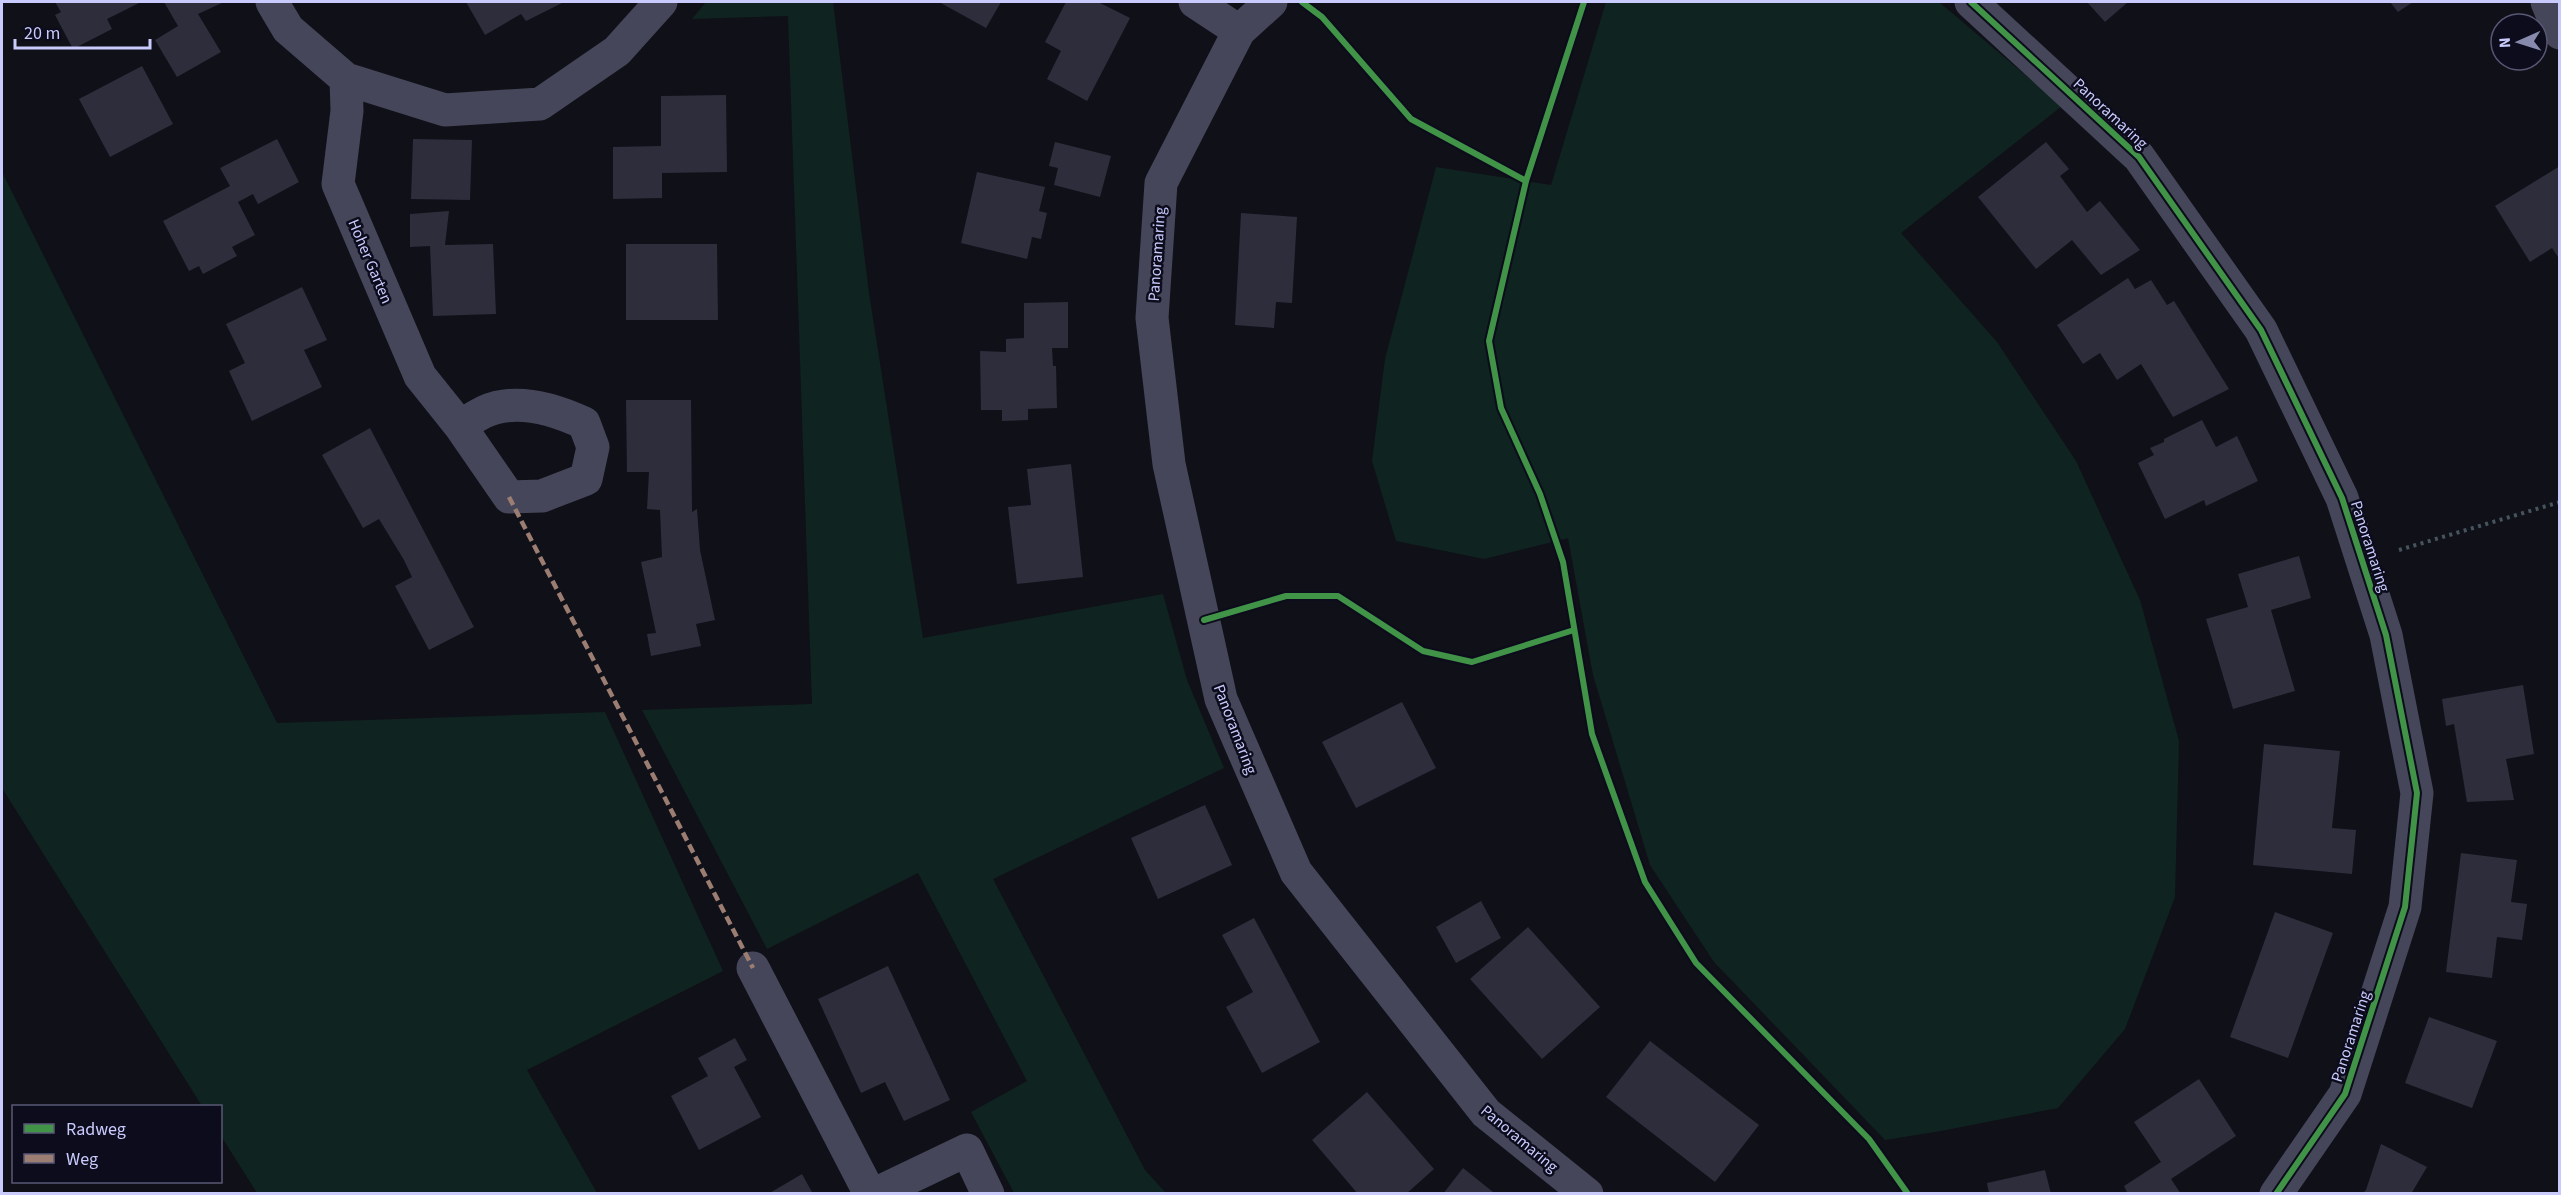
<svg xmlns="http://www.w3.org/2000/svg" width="2561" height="1195" viewBox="0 0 2561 1195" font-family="'Source Sans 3',sans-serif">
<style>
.green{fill:#0f2320}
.building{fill:#2d2d3c}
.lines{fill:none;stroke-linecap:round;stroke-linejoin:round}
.path{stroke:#46555d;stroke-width:4;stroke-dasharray:3 4.5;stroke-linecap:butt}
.minor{stroke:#454659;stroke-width:33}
.quiet{stroke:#9b7d72;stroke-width:4.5;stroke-dasharray:9 4.5;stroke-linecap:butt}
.cycleway-casing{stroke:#0c0c1c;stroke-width:10}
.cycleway{stroke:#419447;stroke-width:6}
.labels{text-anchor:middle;stroke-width:5;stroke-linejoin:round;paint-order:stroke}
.street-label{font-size:16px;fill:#c9cbfd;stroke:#0c0c1c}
</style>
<rect width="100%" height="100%" fill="#101018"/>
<path class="green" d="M706,2H833L869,293L923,638L1163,594L1187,680L1224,768L993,879L1145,1170L1166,1193H1014L971,1112L1027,1081L918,873L767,949L642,710L812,704L788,16L692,19Z
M1606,2H1939L2062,106L1901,233L1997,342L2076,461L2140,600L2179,741L2175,897L2125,1029L2058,1108L1941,1131L1885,1140L1714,962L1650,865L1593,675L1568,538L1484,559L1396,541L1372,461L1385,359L1436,167L1551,185Z
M2,172L277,723L605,712L723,971L527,1070L597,1193H257L221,1136L220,1106H202L2,788Z"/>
<path class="building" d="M55,2H141L107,19L112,29L73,49L55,15L61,12Z
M164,2H224L198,14L221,52L177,77L155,40L178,26Z
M466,2H564L526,21L521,14L485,35Z
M939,2H1001L986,28Z
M1066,2H1098L1130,18L1087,101L1047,79L1061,51L1045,42Z
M2087,2H2128L2105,22Z
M2390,2H2413L2398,12Z
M142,66L173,124L110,157L79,99Z
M726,95L727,172L662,173V198L613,199V147L661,146V96Z
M277,139L299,182L258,204L253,194L238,202L255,235L232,247L237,256L203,274L199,266L189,271L163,221L230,186L220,168Z
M413,139L472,140L470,200L411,199Z
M1055,142L1111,156L1100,197L1054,185L1058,168L1049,166Z
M2046,142L2069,169L2060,176L2087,212L2100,201L2140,250L2101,275L2072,240L2036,269L1978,197Z
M2560,166V260L2552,248L2530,262L2495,206Z
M977,172L1045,187L1039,211L1047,213L1041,239L1032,237L1027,259L961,243Z
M449,211L445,245L493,244L496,314L433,316L430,246L410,247V214Z
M1241,213L1297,217L1292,303L1276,302L1274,328L1235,325Z
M626,244H717L718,320H626Z
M2128,278L2135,289L2151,280L2167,305L2174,301L2229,389L2173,417L2141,364L2117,380L2100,353L2083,364L2057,325Z
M302,287L327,340L304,350L322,387L252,421L229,371L245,363L226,324Z
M1068,302V348H1052L1053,366H1056L1057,408L1028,409V420L1002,421V410H981L980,351L1006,352V339L1024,338V303Z
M626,400H691L692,512L697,509L700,550L715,620L696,624L701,646L651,656L647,634L656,633L641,562L662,557L660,510L647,509L649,472H627Z
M2202,420L2216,447L2237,436L2258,481L2206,506L2204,500L2165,519L2138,463L2154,455L2150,448L2164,442V439Z
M370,428L474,627L429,650L395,586L412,577L404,560L379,519L363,528L322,455Z
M1071,464L1083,577L1017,584L1008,507L1031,505L1027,469Z
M2299,556L2311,598L2271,610L2295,691L2233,709L2206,619L2248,607L2238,574Z
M2523,685L2534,754L2506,759L2514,800L2467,802L2454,724L2446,726L2442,699Z
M1402,702L1436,768L1356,808L1322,742Z
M2264,744L2340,751L2332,828L2356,830L2352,874L2253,865Z
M1205,805L1232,865L1158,899L1131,838Z
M2461,853L2517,860L2511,902L2527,904L2522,940L2497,937L2492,978L2446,972Z
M1481,901L1501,938L1456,963L1436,927Z
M2275,912L2333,933L2288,1058L2230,1037Z
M1254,918L1320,1042L1262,1073L1226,1007L1253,992L1222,935Z
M1528,927L1600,1007L1542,1059L1470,979Z
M888,966L950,1100L904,1121L885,1082L861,1093L818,999Z
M2429,1017L2497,1041L2472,1108L2405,1083Z
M735,1038L747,1060L734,1067L761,1117L699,1150L671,1096L708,1076L698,1058Z
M1650,1041L1759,1125L1715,1182L1606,1097Z
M2199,1079L2236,1136L2171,1179L2181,1194H2128L2124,1186L2161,1162L2134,1122Z
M1367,1092L1434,1169L1406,1194H1358L1312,1140Z
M2381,1144L2427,1167L2411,1194H2362L2366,1190Z
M1463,1168L1493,1192L1443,1194Z
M2045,1170L2051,1194H1989L1987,1183Z
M802,1174L813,1194H768Z"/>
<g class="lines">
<path class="path" d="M1584,2L1526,181L1489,341L1501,408L1540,494L1563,562L1592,734L1645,882L1696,963L1869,1139L1908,1194
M2399,550L2560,502"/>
<path class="minor" d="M272,2L288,29L346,79L445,110L540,104L617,51L661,2
M1195,2L1239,31
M1271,2L1239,31L1161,183L1152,318L1169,464L1221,699L1296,872L1486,1113L1587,1194
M1971,2L2139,157L2261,330L2342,498L2386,635L2417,793L2405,907L2345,1094L2276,1194
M2547,2L2560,33
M346,79L347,111L338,184L420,376L460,426L509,497L542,496L586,479L593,447L584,423C554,409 516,397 484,412C476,416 468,421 460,426
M753,968L870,1194
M875,1194L967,1150L988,1194"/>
<path class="quiet" d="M509,497L753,968"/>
<defs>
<path id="cycleway" d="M1302,2L1322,17L1411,119L1526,181
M1584,2L1526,181L1489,341L1501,408L1540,494L1563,562L1592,734L1645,882L1696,963L1869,1139L1908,1194
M1971,2L2139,157L2261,330L2342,498L2386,635L2417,793L2405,907L2345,1094L2276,1194
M1204,620L1286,596H1338L1423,651L1472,662L1574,630"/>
</defs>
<use href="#cycleway" class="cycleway-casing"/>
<use href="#cycleway" class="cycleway"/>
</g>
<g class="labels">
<g class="street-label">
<text transform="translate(2111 113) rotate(43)" y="6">Panoramaring</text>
<text transform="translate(1156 254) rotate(-86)" y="6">Panoramaring</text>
<text transform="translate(371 261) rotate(67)" y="6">Hoher Garten</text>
<text transform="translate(2371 546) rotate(72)" y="6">Panoramaring</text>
<text transform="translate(1236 729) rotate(69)" y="6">Panoramaring</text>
<text transform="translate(2350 1036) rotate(-72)" y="6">Panoramaring</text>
<text transform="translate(1520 1138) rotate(40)" y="6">Panoramaring</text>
</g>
</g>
<rect width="2561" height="1195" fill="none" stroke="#c9cbfd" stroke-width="6"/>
<rect x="12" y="1105" width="210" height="78" fill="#0c0c1c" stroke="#585876" stroke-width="1.5"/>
<rect x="24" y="1124" width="30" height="9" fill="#419447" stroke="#585876" stroke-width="1.5"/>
<text x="66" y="1135" font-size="18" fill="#c9cbfd">Radweg</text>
<rect x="24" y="1154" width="30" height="9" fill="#9b7d72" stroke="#585876" stroke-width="1.5"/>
<text x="66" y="1165" font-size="18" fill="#c9cbfd">Weg</text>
<g transform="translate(2519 42) rotate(267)"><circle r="28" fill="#0c0c1c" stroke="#585876" stroke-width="1.5"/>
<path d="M0-4.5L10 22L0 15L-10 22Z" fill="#888aad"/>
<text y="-9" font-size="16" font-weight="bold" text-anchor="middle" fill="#c9cbfd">N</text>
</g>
<path d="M15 39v9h135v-9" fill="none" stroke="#c9cbfd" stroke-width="3"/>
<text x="24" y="39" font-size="18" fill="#c9cbfd" stroke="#0c0c1c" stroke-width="4.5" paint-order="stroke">20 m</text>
</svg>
